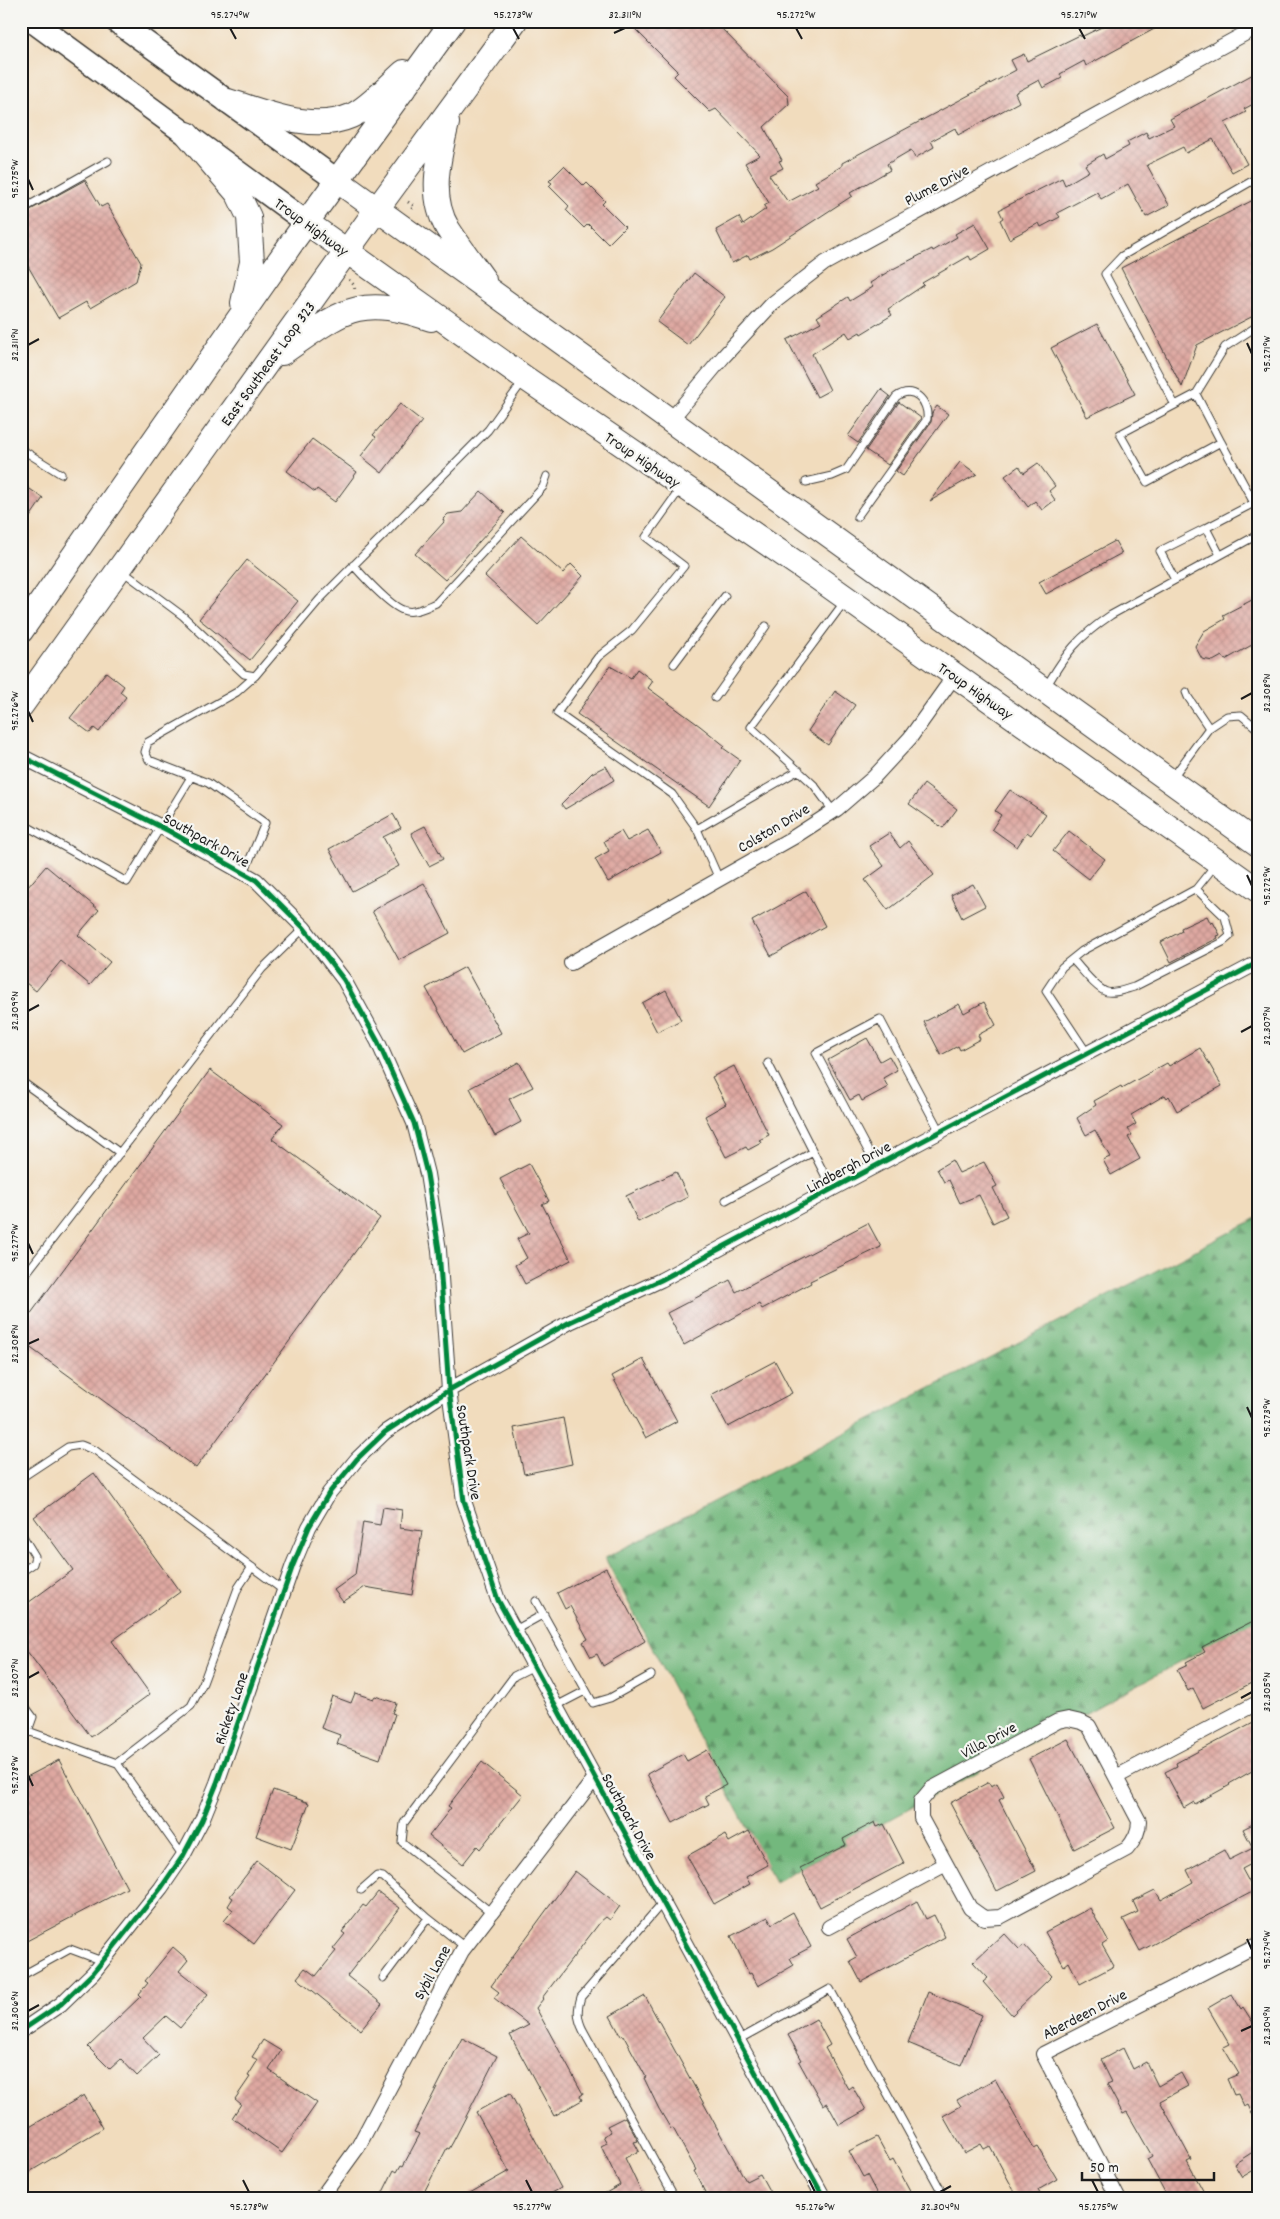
<svg xmlns="http://www.w3.org/2000/svg" width="1280" height="2219" viewBox="0 0 1280 2219" font-family="Dekko,sans-serif">
<style>
.forest{fill:url(#forest-firs);stroke:#486a4c}
.building{fill:url(#building-cross-hatch)}
.lines{fill:none;stroke-linecap:round;stroke-linejoin:round}
.service-casing{stroke:#3c3934;stroke-width:9}
.minor-casing{stroke:#3c3934;stroke-width:16}
.primary-casing{stroke:#3c3934;stroke-width:25}
.trunk-casing{stroke:#3c3934;stroke-width:26}
.path{stroke:#3c3934;stroke-width:3;stroke-dasharray:1 4;stroke-linecap:butt}
.service{stroke:#fff;stroke-width:7}
.minor{stroke:#fff;stroke-width:14}
.primary{stroke:#fff;stroke-width:22}
.trunk{stroke:#fff;stroke-width:24}
.cycleway-casing{stroke:#f6f6f2;stroke-width:8}
.cycleway{stroke:#00873e;stroke-width:5}
.ticks{fill:none;stroke:#1c1c1c;stroke-width:2}
.labels{text-anchor:middle;stroke-width:4.5;stroke-linejoin:round;paint-order:stroke}
.street-label{font-size:16px;fill:#1c1c1c;stroke:#f6f6f2}
.neatline{fill:none;stroke:#1c1c1c;stroke-width:2}
.ticks-label{font-size:12px;text-anchor:middle;fill:#1c1c1c}
</style>
<defs>
<pattern id="forest-firs" width="22" height="20" patternUnits="userSpaceOnUse" patternTransform="scale(1.25)"><rect width="22" height="20" fill="#73b87d"/><path d="M5 1l3.5 6h-7zM16 11l3.5 6h-7z" fill="#5e9566"/></pattern>
<pattern id="building-cross-hatch" width="8" height="8" patternUnits="userSpaceOnUse" patternTransform="scale(1.25)"><rect width="8" height="8" fill="#dea8a1"/><path d="M0 0l8 8M0 8l8-8" fill="none" stroke="#be908a"/></pattern>
</defs>
<rect width="100%" height="100%" fill="#f6f6f2"/>
<filter id="ink" filterUnits="userSpaceOnUse"><feTurbulence type="fractalNoise" baseFrequency=".02" numOctaves="2"/><feDisplacementMap in="SourceGraphic" scale="10" xChannelSelector="R" yChannelSelector="G"/><feConvolveMatrix kernelMatrix="1 2 1 2 8 2 1 2 1" color-interpolation-filters="sRGB"/></filter>
<filter id="wash" filterUnits="userSpaceOnUse"><feTurbulence type="fractalNoise" baseFrequency=".0096" numOctaves="4" result="noise"/><feDisplacementMap in="SourceGraphic" scale="20" xChannelSelector="R" yChannelSelector="G"/><feGaussianBlur stdDeviation="1.12" result="paint"/><feColorMatrix in="noise" values="0 0 0 0 0 0 0 0 0 0 0 0 0 0 0 0 0 1.4 0 .05"/><feComposite in="paint" operator="in"/></filter>
<g filter="url(#wash)">
<rect width="100%" height="100%" fill="#f1dcbd"/>
<path class="forest" d="M1259,1217V1619L775,1882L605,1558Z"/>
<g id="blocks">
<path class="building" d="M643,21H714L788,96L789,104L764,127L782,160L779,161L783,168L769,175L788,202L818,186L815,182L842,166V163L1016,70L1011,60L1024,54L1027,61L1080,35L1081,37L1114,21H1169L1086,66L1084,61L1060,74L1062,78L1043,88L1039,80L1015,93L1019,102L958,135L955,128L931,141L934,147L915,158L911,150L887,164L890,170L850,193L852,196L772,248L750,259L748,255L732,263L716,230L739,217L743,225L766,209L764,206L769,203L745,163L760,155L716,109L710,112L674,76L678,72L635,29Z
M1259,71V101L1244,109L1246,112L1225,123L1247,164L1232,172L1213,139L1186,153L1183,147L1147,165L1169,205L1146,217L1128,184L1101,199L1097,192L1057,213L1060,217L1041,227L1039,223L1009,239L1000,220L1003,218L999,210L1062,178L1065,185L1089,171L1085,165L1103,154L1105,159L1129,146L1127,142L1146,132L1149,138L1174,126L1170,119Z
M564,166L584,186L587,183L605,201L602,204L625,227L608,244L588,224L584,228L566,210L569,206L549,186L552,183L549,181Z
M85,180L101,207L107,204L141,263L136,281L90,308L86,302L58,318L21,254V215Z
M1259,197V313L1197,345L1182,387L1121,268Z
M975,223L990,249L971,260L969,256L922,283L924,285L888,309L892,315L861,334L860,332L850,338L846,332L812,354L830,390L817,397L787,340L821,322L817,317L848,297L850,301L873,287L870,283L891,270L932,249L933,251L957,237L955,234Z
M694,273L725,297L688,345L657,322Z
M1097,324L1135,394L1087,417L1051,348Z
M881,389L890,396L858,443L848,436Z
M899,402L921,418L888,465L866,450Z
M400,404L422,421L382,473L361,456L376,437L373,435Z
M937,406L948,414L903,476L896,471L931,422L932,413Z
M312,439L357,472L335,502L317,489L315,492L287,471Z
M960,462L977,474L930,501Z
M1038,463L1055,486L1049,491L1055,500L1042,510L1035,501L1028,507L1005,476L1019,466L1024,473Z
M21,483L43,498L21,530Z
M481,491L505,513L445,580L415,554L444,522L443,519L448,514L462,512Z
M521,536L563,573L571,564L583,576L538,625L485,576Z
M1115,541L1122,553L1046,594L1039,582Z
M247,560L298,601L250,660L199,619Z
M1252,600L1259,613V641L1225,660L1222,656L1213,661L1202,659L1195,646L1204,631L1225,619L1223,615Z
M610,666L631,678L637,669L653,681L648,688L700,726L725,746L723,748L740,760L709,806L577,714Z
M106,672L124,686L120,692L126,697L99,732L94,728L90,733L70,718Z
M835,691L855,705L828,745L808,731Z
M606,766L614,780L565,809L561,804L592,773Z
M924,784L957,809L943,828L909,804Z
M1010,790L1046,814L1031,835L1027,832L1017,847L992,829L1001,815L995,811Z
M393,814L401,828L383,837L399,866L352,891L329,849Z
M425,826L443,859L429,866L411,833Z
M648,830L661,852L608,882L595,859L609,851L604,841L621,831L627,841Z
M1069,831L1105,859L1089,879L1053,851Z
M889,833L900,848L908,841L934,875L888,910L865,880L884,866L869,846Z
M46,866L99,910L78,935L110,962L90,985L61,961L36,991L21,979V895Z
M424,883L450,933L399,960L372,911Z
M973,884L985,906L962,918L951,895Z
M806,891L825,926L771,956L752,921Z
M1207,916L1211,924L1213,922L1220,935L1217,936L1218,938L1171,962L1161,942L1182,931L1181,928Z
M465,967L501,1033L462,1054L426,988Z
M666,990L681,1020L657,1032L642,1003Z
M984,1002L996,1025L978,1035L980,1039L960,1050L958,1046L941,1055L924,1022L959,1004L964,1013Z
M867,1038L880,1061L889,1056L897,1070L883,1078L888,1087L862,1101L859,1095L850,1100L828,1060Z
M1200,1048L1222,1086L1177,1111L1169,1096L1167,1098L1165,1095L1131,1115L1136,1124L1128,1129L1132,1135L1128,1137L1140,1159L1111,1175L1103,1160L1110,1157L1095,1130L1086,1135L1077,1118L1096,1105L1094,1101L1121,1086L1122,1088L1167,1063L1169,1066Z
M519,1062L533,1087L509,1099L521,1122L495,1136L470,1088Z
M734,1066L769,1135L759,1140L761,1143L748,1150L746,1147L726,1157L705,1116L726,1104L712,1077Z
M210,1070L283,1124L272,1139L380,1218L196,1468L21,1341V1327Z
M952,1160L959,1173L984,1162L997,1186L993,1188L1007,1216L993,1223L979,1195L960,1203L949,1180L944,1182L937,1169Z
M529,1164L549,1201L542,1204L571,1260L525,1284L515,1265L527,1258L517,1239L529,1233L500,1179Z
M676,1172L688,1197L638,1222L626,1196Z
M868,1223L881,1247L810,1281L811,1283L762,1309L759,1304L684,1345L667,1313L730,1280L736,1292Z
M643,1359L677,1421L646,1438L612,1376Z
M775,1361L792,1393L728,1427L711,1395Z
M563,1418L572,1464L524,1474L514,1428Z
M94,1473L180,1592L112,1641L150,1694L91,1737L21,1643V1608L73,1570L34,1517Z
M383,1507L402,1510L400,1528L422,1531L412,1595L365,1587L343,1602L334,1590L355,1575L363,1522L380,1525Z
M606,1568L645,1641L603,1666L597,1654L591,1657L583,1642L588,1639L570,1606L565,1609L557,1593Z
M1259,1618V1679L1203,1708L1193,1688L1188,1691L1177,1670L1188,1665L1186,1662L1205,1652L1202,1647Z
M355,1693L373,1699L375,1696L396,1703L392,1713L395,1714L380,1759L337,1744L340,1735L321,1728L332,1696L351,1703Z
M1259,1719V1767L1229,1784L1230,1785L1195,1804L1194,1802L1184,1808L1165,1772L1177,1766L1176,1763Z
M1068,1739L1115,1828L1074,1849L1029,1759Z
M707,1750L726,1785L705,1796L709,1804L673,1823L647,1774L683,1754L687,1761Z
M59,1760L127,1888L21,1944V1780Z
M482,1762L523,1795L480,1849L477,1846L463,1864L429,1836L451,1808L448,1806Z
M989,1782L991,1786L997,1783L1004,1797L999,1800L1036,1871L997,1891L950,1803Z
M273,1790L309,1803L291,1849L256,1836Z
M1259,1821V1860L1242,1869L1254,1891L1140,1951L1123,1919L1138,1912L1133,1901L1155,1890L1161,1900L1193,1882L1187,1870L1224,1850L1229,1860L1253,1848L1243,1829Z
M875,1822L877,1827L884,1824L904,1863L820,1907L800,1868L846,1845L843,1839Z
M749,1831L768,1865L746,1877L750,1884L714,1904L687,1856L725,1835L729,1842Z
M257,1861L295,1890L254,1944L224,1921L233,1910L228,1906L233,1898L230,1896Z
M575,1871L620,1906L610,1920L606,1917L601,1921L542,1998L543,1999L536,2008L583,2094L580,2096L582,2100L554,2116L510,2035L529,2025L494,1998L499,1992L491,1986Z
M378,1892L400,1908L347,1976L382,2004L361,2030L297,1978L305,1968L316,1976L336,1951L333,1949L345,1934L342,1932L363,1905L366,1907Z
M917,1901L926,1919L934,1915L945,1937L861,1982L850,1961L857,1957L847,1939Z
M1090,1908L1108,1941L1102,1945L1114,1966L1080,1984L1069,1962L1064,1966L1045,1932Z
M793,1912L811,1947L790,1958L794,1965L758,1986L751,1973L749,1974L731,1936L768,1917L772,1924Z
M1004,1933L1019,1949L1024,1945L1052,1976L1012,2015L983,1982L988,1978L973,1962Z
M173,1947L188,1960L179,1971L208,1994L180,2028L166,2016L143,2038L159,2055L137,2076L121,2059L110,2069L88,2047L141,1996L139,1994L148,1983L145,1981Z
M928,1992L982,2015L961,2065L908,2043Z
M1232,1994L1241,2009L1243,2007L1259,2032V2129L1248,2105L1244,2107L1238,2094L1234,2095L1227,2079L1239,2074L1223,2047L1229,2044L1208,2008Z
M645,1996L746,2181L760,2174L773,2198H708L694,2171L696,2170L673,2128L671,2129L659,2109L644,2078L646,2077L623,2035L621,2036L610,2016Z
M816,2019L830,2045L825,2048L848,2089L852,2086L866,2110L839,2125L827,2103L823,2105L799,2062L802,2060L788,2035Z
M462,2038L497,2056L453,2142L449,2149L447,2148L421,2198H380L394,2170L397,2172L401,2165L403,2166L420,2134L414,2132Z
M263,2040L281,2051L269,2070L317,2103L282,2153L232,2118L241,2104L235,2099L250,2077L248,2076L258,2060L252,2057Z
M1123,2048L1133,2069L1146,2062L1158,2086L1181,2073L1188,2086L1160,2101L1191,2159L1187,2161L1207,2198H1168L1147,2159L1152,2156L1127,2112L1123,2114L1107,2084L1112,2082L1101,2060Z
M995,2079L1034,2149L1038,2147L1057,2179L1038,2190L1042,2198H1018L990,2146L984,2149L981,2144L964,2153L943,2116L961,2106L957,2100Z
M510,2093L561,2188L543,2198H461L509,2171L476,2112Z
M84,2095L103,2128L21,2177V2163L27,2158L21,2148V2132Z
M625,2117L638,2141L634,2142L639,2151L625,2158L644,2198H597L620,2185L601,2146L607,2143L603,2136L611,2132L607,2126Z
M877,2137L890,2161L893,2159L914,2198H879L867,2175L863,2177L849,2151Z
M1259,2148V2167L1242,2177L1234,2164Z"/>
</g>
</g>
<g filter="url(#ink)">
<use href="#blocks" fill-opacity="0" stroke="#3c3934" stroke-width="1"/>
<g class="lines">
<defs>
<path id="service" d="M1259,177L1122,256L1105,274L1175,405L1120,434L1147,482L1221,442L1196,394L1225,347L1259,325
M21,210L108,161
M1175,405L1196,394
M21,449L61,474
M806,482L832,476L846,470L896,397C913,384 929,401 927,419L857,517
M681,488L646,537L684,566L632,630L598,657L557,713L672,794L697,829L719,879
M1254,503L1259,512
M1206,528L1254,503L1221,442
M353,565C363,576 392,609 406,611C416,613 426,607 436,603L543,487L547,476
M121,570L183,616L244,674L255,676L320,599L488,430L523,381
M1175,580L1160,551L1206,528L1220,555
M674,664L725,596
M1046,687C1066,653 1078,637 1111,615L1259,534
M715,698L766,626
M1209,728L1227,716L1241,715L1259,730
M1173,777L1209,728L1188,697L1186,692
M833,811L814,785L751,727L845,601
M21,823L127,882L191,777
M697,829L799,770
M244,873L265,823L208,783L149,760L145,752L148,742L237,692L255,676
M1072,959C1080,967 1096,989 1107,992C1115,994 1126,989 1134,987L1223,942L1230,936L1225,917L1196,889
M1087,1053L1046,991L1062,967L1082,951L1196,889L1216,864
M768,1063L832,1189
M21,1081L120,1153
M876,1166L816,1053L880,1019L940,1132
M726,1200L813,1152
M21,1280L262,969L304,928
M21,1478L68,1447L81,1445L96,1451L284,1591
M21,1533L35,1556L33,1564L21,1572
M536,1601L593,1703L610,1698L651,1675
M515,1630L544,1614
M21,1701L33,1717L28,1731L21,1739
M556,1706L585,1691
M28,1731L117,1763L191,1706L203,1683L238,1588L252,1567
M117,1763L183,1856
M361,1890L377,1876L383,1877L428,1918
M663,1902L581,1997C577,2010 577,2018 583,2030L675,2198
M492,1913L402,1842L404,1823L514,1676L534,1666
M21,1976L70,1949L102,1961
M383,1978L428,1918L465,1947
M738,2040L830,1989L945,2198"/>
<path id="minor" d="M669,422L724,356L773,303L825,263L1259,26
M21,756L169,831L256,880L304,928L344,980L378,1042L414,1123L427,1174L439,1250L449,1390L464,1501L498,1600L824,2198
M571,963L794,837L837,809L874,777L910,738L955,675
M1068,1719L1081,1722L1089,1726L1139,1821C1139,1832 1135,1840 1127,1849L1000,1917L984,1918L970,1908L921,1818V1801L931,1789L1058,1721Z
M1116,1777L1259,1702
M829,1927L946,1864
M1252,1947L1259,1958
M21,2031L61,2004L93,1973L161,1888L183,1856L202,1820L217,1783L293,1565L309,1527L329,1493L357,1459L385,1432L449,1390L570,1322L661,1280L1259,962
M321,2198L358,2147L462,1951L595,1778
M1118,2198L1043,2054L1259,1944"/>
<path id="primary" d="M32,21L306,222
M116,21L338,181"/>
<path id="trunk" d="M228,101C266,112 312,133 351,116C369,108 389,85 404,72
M447,123C439,157 428,196 448,229C459,246 472,263 484,280
M187,134L238,194L249,217L252,262L243,303
M338,181L1259,845
M306,222L525,378L818,578L1259,891
M282,353C342,312 356,293 431,319
M21,631L293,241L453,21
M21,706L377,209L515,21"/>
</defs>
<use href="#service" class="service-casing"/>
<use href="#minor" class="minor-casing"/>
<use href="#primary" class="primary-casing"/>
<use href="#trunk" class="trunk-casing"/>
<path class="path" d="M408,202L414,206L411,210
M349,280L354,285L355,291"/>
<use href="#service" class="service"/>
<use href="#minor" class="minor"/>
<use href="#primary" class="primary"/>
<use href="#trunk" class="trunk"/>
<defs>
<path id="cycleway" d="M21,756L169,831L256,880L304,928L344,980L378,1042L414,1123L427,1174L439,1250L449,1390L464,1501L498,1600L824,2198
M21,2031L61,2004L93,1973L161,1888L183,1856L202,1820L217,1783L293,1565L309,1527L329,1493L357,1459L385,1432L449,1390L570,1322L661,1280L1259,962"/>
</defs>
<use href="#cycleway" class="cycleway-casing"/>
<use href="#cycleway" class="cycleway"/>
</g>
</g>
<path class="ticks" d="M230,28L236,39M513,28L519,39M796,28L802,39M1079,28L1085,39M614,33L625,28M28,179L33,190M1247,343L1252,354M28,345L39,339M1241,699L1252,693M28,711L33,722M1247,875L1252,886M28,1011L39,1005M1241,1032L1252,1026M28,1243L33,1254M28,1344L39,1339M1247,1407L1252,1418M28,1678L39,1672M1241,1698L1252,1692M28,1775L33,1786M1247,1939L1252,1950M28,2011L39,2005M1241,2031L1252,2026M243,2180L249,2192M526,2180L532,2192M809,2180L815,2192M1092,2180L1098,2192M940,2192L951,2186"/>
<g class="labels">
<g class="street-label">
<text transform="translate(936 184) rotate(-28)" y="6">Plume Drive</text>
<text transform="translate(312 226) rotate(36)" y="6">Troup Highway</text>
<text transform="translate(267 363) rotate(-54)" y="6">East Southeast Loop 323</text>
<text transform="translate(643 459) rotate(34)" y="6">Troup Highway</text>
<text transform="translate(976 690) rotate(35)" y="6">Troup Highway</text>
<text transform="translate(773 827) rotate(-31)" y="6">Colston Drive</text>
<text transform="translate(207 839) rotate(29)" y="6">Southpark Drive</text>
<text transform="translate(848 1166) rotate(-28)" y="6">Lindbergh Drive</text>
<text transform="translate(470 1452) rotate(81)" y="6">Southpark Drive</text>
<text transform="translate(230 1708) rotate(-71)" y="6">Rickety Lane</text>
<text transform="translate(988 1739) rotate(-28)" y="6">Villa Drive</text>
<text transform="translate(630 1816) rotate(61)" y="6">Southpark Drive</text>
<text transform="translate(431 1972) rotate(-61)" y="6">Sybil Lane</text>
<text transform="translate(1084 2013) rotate(-27)" y="6">Aberdeen Drive</text>
</g>
</g>
<rect width="1280" height="2219" fill="none" stroke="#f6f6f2" stroke-width="55"/>
<path d="M1082 2172v8h132v-8" fill="none" stroke="#1c1c1c" stroke-width="2.5"/>
<text x="1090" y="2172" font-size="15" fill="#1c1c1c" stroke="#f6f6f2" stroke-width="4" paint-order="stroke">50 m</text>
<rect x="28" y="28" width="1224" height="2164" class="neatline"/>
<g class="ticks-label">
<text x="230" y="18">95.274°W</text>
<text x="513" y="18">95.273°W</text>
<text x="625" y="18">32.311°N</text>
<text x="796" y="18">95.272°W</text>
<text x="1079" y="18">95.271°W</text>
<text transform="translate(14 179) rotate(-90)" y="4">95.275°W</text>
<text transform="translate(14 345) rotate(-90)" y="4">32.311°N</text>
<text transform="translate(1266 354) rotate(-90)" y="4">95.271°W</text>
<text transform="translate(1266 693) rotate(-90)" y="4">32.308°N</text>
<text transform="translate(14 711) rotate(-90)" y="4">95.276°W</text>
<text transform="translate(1266 886) rotate(-90)" y="4">95.272°W</text>
<text transform="translate(14 1011) rotate(-90)" y="4">32.309°N</text>
<text transform="translate(1266 1026) rotate(-90)" y="4">32.307°N</text>
<text transform="translate(14 1243) rotate(-90)" y="4">95.277°W</text>
<text transform="translate(14 1344) rotate(-90)" y="4">32.308°N</text>
<text transform="translate(1266 1418) rotate(-90)" y="4">95.273°W</text>
<text transform="translate(14 1678) rotate(-90)" y="4">32.307°N</text>
<text transform="translate(1266 1692) rotate(-90)" y="4">32.305°N</text>
<text transform="translate(14 1775) rotate(-90)" y="4">95.278°W</text>
<text transform="translate(1266 1950) rotate(-90)" y="4">95.274°W</text>
<text transform="translate(14 2011) rotate(-90)" y="4">32.306°N</text>
<text transform="translate(1266 2026) rotate(-90)" y="4">32.304°N</text>
<text x="249" y="2210">95.278°W</text>
<text x="532" y="2210">95.277°W</text>
<text x="815" y="2210">95.276°W</text>
<text x="940" y="2210">32.304°N</text>
<text x="1098" y="2210">95.275°W</text>
</g>
</svg>
